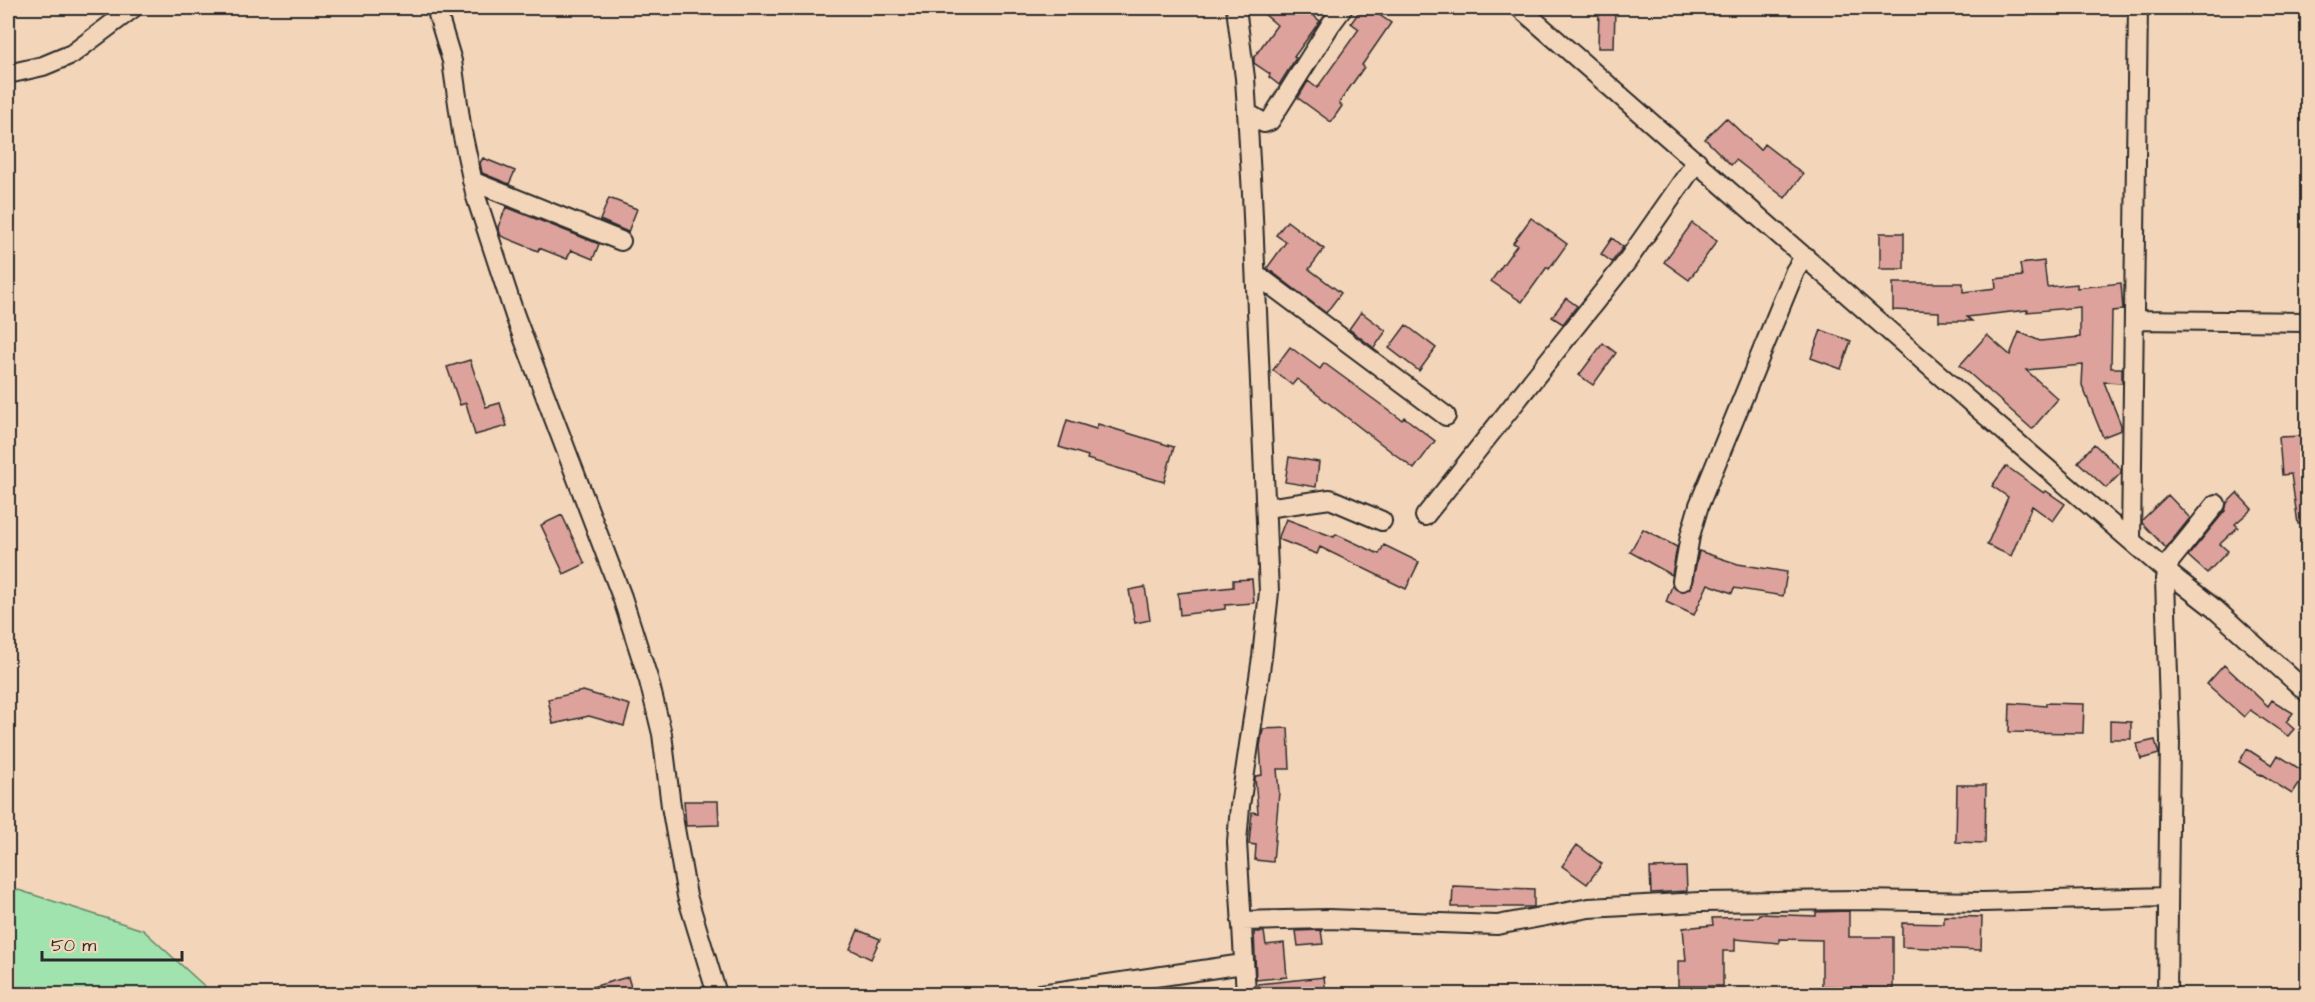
<svg xmlns="http://www.w3.org/2000/svg" width="2315" height="1002" viewBox="0 0 2315 1002" font-family="'Architects Daughter',sans-serif">
<style>
.green{fill:#a1e3ae;stroke:#66876c;stroke-width:1.5}
.building{fill:#dca29b;stroke:#2b2b2b;stroke-width:1.5}
.lines{fill:none;stroke-linecap:round;stroke-linejoin:round}
.minor-casing{stroke:#2b2b2b;stroke-width:22}
.minor{stroke:#f3d5b9;stroke-width:18}
</style>
<rect width="100%" height="100%" fill="#f3d5b9"/>
<filter id="ink" filterUnits="userSpaceOnUse"><feTurbulence type="fractalNoise" baseFrequency=".0167" numOctaves="2"/><feDisplacementMap in="SourceGraphic" scale="12" xChannelSelector="R" yChannelSelector="G"/><feConvolveMatrix kernelMatrix="1 2 1 2 8 2 1 2 1" color-interpolation-filters="sRGB"/></filter>
<g filter="url(#ink)">
<path class="green" d="M9,887L143,930L213,994H8Z"/>
<path class="building" d="M1257,8H1304L1320,21L1294,57L1296,58L1279,85L1269,77L1270,74L1254,63V57L1277,25Z
M1362,8H1369L1391,23L1362,65L1364,67L1339,103L1342,106L1331,122L1298,98L1308,81L1317,88L1359,29L1351,23Z
M1599,8H1615L1614,48H1598Z
M1726,118L1760,150L1764,144L1803,174L1785,198L1736,160L1731,165L1705,139Z
M483,158L515,171L509,184L482,173L480,163Z
M609,198L637,209L628,232L600,220Z
M506,207L599,244L593,259L571,250L567,259L539,248L538,251L501,236L498,227Z
M1531,218L1567,244L1549,269L1547,267L1522,302L1491,281L1517,245L1513,243Z
M1287,221L1324,249L1309,269L1341,293L1326,313L1267,268L1286,242L1276,235Z
M1692,223L1717,241L1689,280L1664,262Z
M1880,233H1904V269H1880Z
M1612,238L1623,247L1612,262L1601,254Z
M2044,261L2047,287L2077,284V288L2121,283L2123,310L2112,311L2111,368H2122V383L2104,382L2121,425V430L2103,437L2082,385L2083,365L2026,370L2058,399L2032,429L1960,365L1987,335L2010,355L2019,332L2040,341L2080,337V307L2027,312L2028,310L1967,317L1972,321H1939V312L1893,310V283H1963V292L1996,288L1995,279L2022,276L2020,264Z
M1566,298L1577,306L1563,324L1552,317Z
M1361,312L1386,331L1374,348L1349,329Z
M1406,325L1436,348L1419,371L1389,348Z
M1821,330L1851,341L1841,369L1811,358Z
M1603,343L1616,353L1593,385L1579,375Z
M1290,347L1320,369L1324,363L1402,420L1404,417L1435,441L1414,469L1297,379L1292,385L1273,370Z
M470,360L486,407L500,403L507,426L475,435L466,403L460,405L447,367Z
M1067,420L1096,429L1098,424L1174,447L1164,482L1087,459L1088,456L1059,447Z
M2304,436L2307,523L2298,524L2291,474L2282,475L2279,437Z
M2094,444L2121,469V473L2106,488L2078,462Z
M1289,457L1319,462L1316,487L1285,482Z
M2006,466L2044,493L2046,491L2065,504L2053,521L2032,506L2011,556L1987,545L2008,497L1992,486Z
M2237,493L2252,509L2235,524L2238,527L2220,544L2228,551L2207,573L2188,556L2225,511L2227,503Z
M2168,495L2190,518L2166,548L2142,523V520Z
M562,515L585,564L564,574L541,525Z
M1286,519L1334,537L1336,534L1379,554L1384,545L1419,562L1406,589L1320,547L1317,554L1278,539Z
M1643,529L1677,547L1672,575L1630,552Z
M1699,551L1738,564L1787,572L1783,596L1734,588L1732,593L1708,584L1694,615L1666,602L1672,586L1681,592L1691,588Z
M1252,579L1254,603L1225,605V609L1180,615L1178,593L1233,587V580Z
M1145,587L1150,620L1135,623L1129,590Z
M2224,665L2268,706L2272,700L2293,713L2286,722L2294,729L2288,736L2250,710L2244,717L2207,684Z
M583,691L630,705L624,726L589,716L553,724L548,699Z
M2010,703L2046,706V703L2084,704L2083,733L2009,732Z
M2110,721L2131,722V739H2110Z
M1288,728L1290,769H1277L1279,792L1273,862L1255,860L1256,845L1249,844L1252,812L1258,813L1255,778L1256,776L1262,775L1260,746L1263,729Z
M2155,740L2159,754L2141,759L2137,744Z
M2247,749L2272,765L2278,755L2306,773L2292,794L2261,774L2260,775L2239,762Z
M1957,785H1986L1985,843L1956,842Z
M684,801H718L719,825L686,826Z
M1577,845L1602,864L1587,884L1562,866Z
M1686,867L1687,891L1651,893L1650,868Z
M1453,886L1534,889V907H1452Z
M1849,911V937H1893V989L1822,986V940L1779,939V943L1735,939V951H1723V986H1678V961H1686L1683,928L1713,925L1712,918L1758,917L1759,914L1816,916V912Z
M1944,916L1982,917L1981,950L1902,947V923L1944,924Z
M858,930L880,939L871,959L850,949Z
M1321,930L1323,944L1298,946L1296,931Z
M1254,932H1264L1266,945L1284,943L1287,977L1256,980Z
M628,977L633,994H581V990Z
M1324,977L1326,994H1259L1258,984Z"/>
<g class="lines">
<defs>
<path id="minor" d="M436,8L452,61L462,132L476,197L515,316L622,597L649,681L662,734L671,806L687,896L717,994
M1236,8L1245,78L1252,194L1269,592L1262,657L1240,806L1237,842L1246,994
M1520,8L1976,407L2166,571L2215,609L2308,693
M8,74L43,66L72,54L133,8
M1247,113L1264,123L1270,121L1331,24L1343,8
M472,181L621,241
M1256,274L1446,416
M2134,320L2308,322
M1266,508L1330,499L1382,521
M1425,516L1625,264L1697,161
M2131,539L2138,8
M1682,581L1690,536L1699,505L1795,271L1805,256
M1241,921L1328,919L1497,925L1589,908L1700,902L1858,900L1983,902L2168,897
M1041,994L1243,964
M2167,994L2170,740L2165,579L2170,561L2216,504"/>
</defs>
<use href="#minor" class="minor-casing"/>
<use href="#minor" class="minor"/>
</g>
</g>
<rect width="2315" height="1002" fill="none" stroke="#f3d5b9" stroke-width="30"/>
<rect x="15" y="15" width="2285" height="972" fill="none" stroke="#2b2b2b" stroke-width="2" filter="url(#ink)"/>
<path d="M42 951v9h140v-9" fill="none" stroke="#2b2b2b" stroke-width="3"/>
<text x="51" y="951" font-size="18" fill="#2b2b2b" stroke="#f3d5b9" stroke-width="4.5" paint-order="stroke">50 m</text>
</svg>
